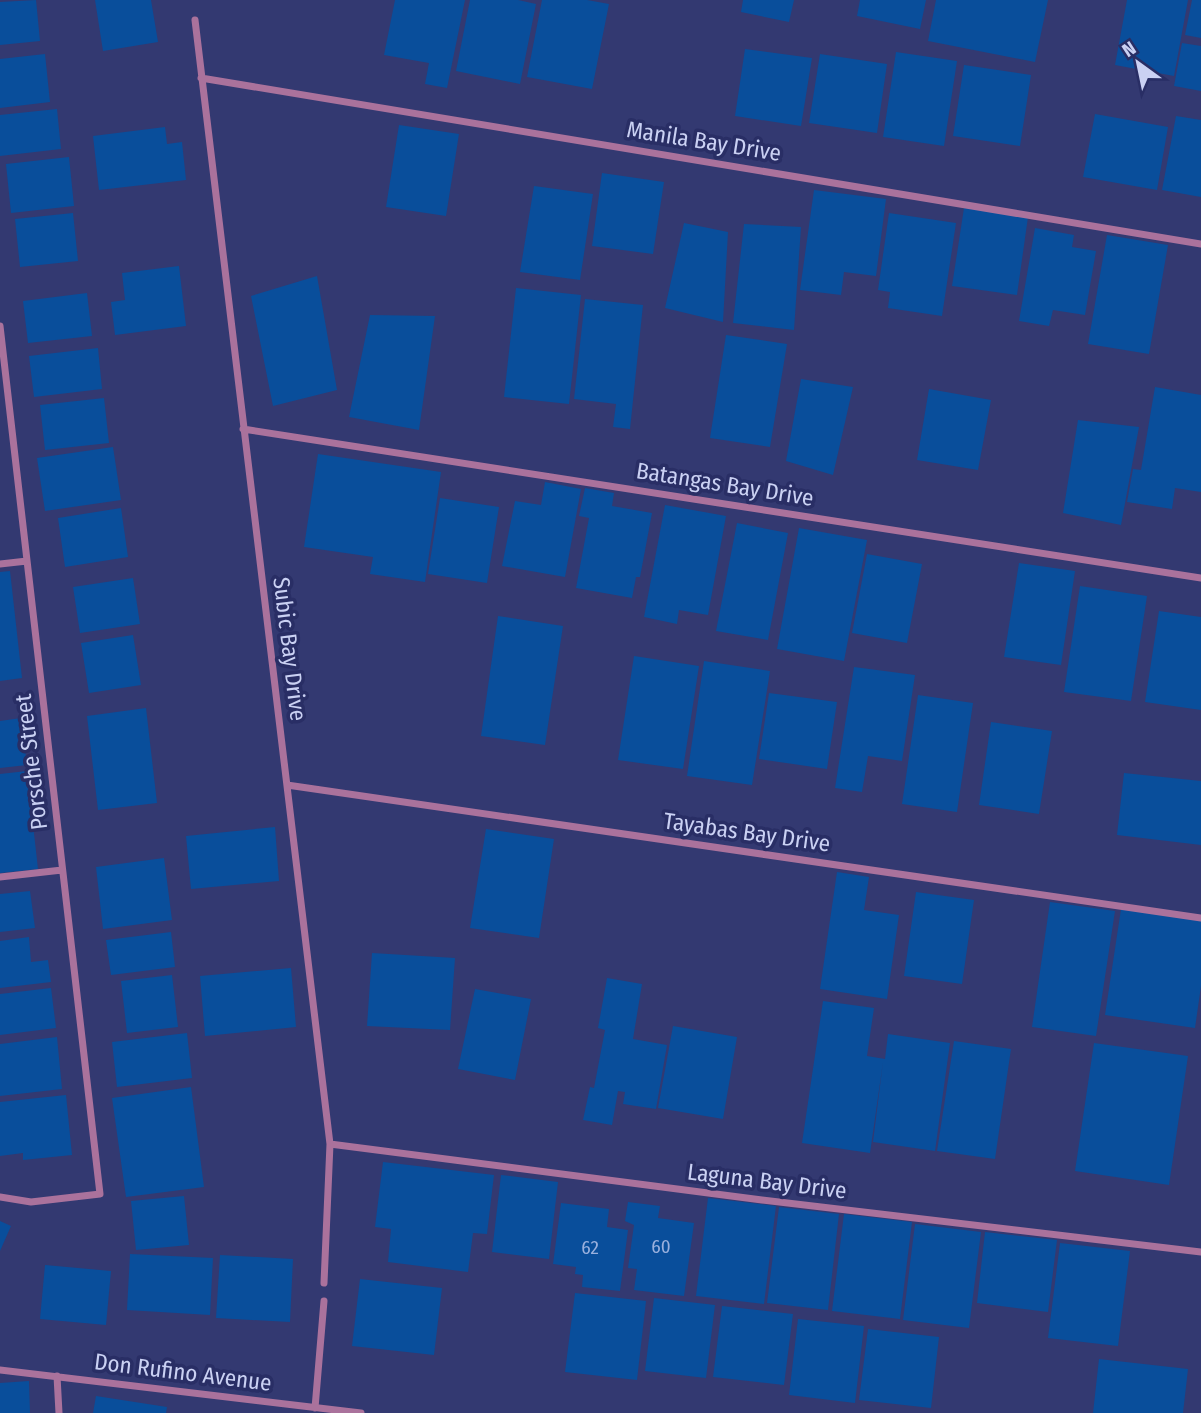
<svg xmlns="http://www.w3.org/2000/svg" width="1201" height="1413" viewBox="0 0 1201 1413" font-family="'Fira Sans Condensed',sans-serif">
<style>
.building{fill:#094e9b}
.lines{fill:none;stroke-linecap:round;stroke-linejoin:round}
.minor{stroke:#aa729c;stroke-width:7}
.labels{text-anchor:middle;stroke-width:7;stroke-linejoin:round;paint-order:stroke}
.number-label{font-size:19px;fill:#9ab0dd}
.street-label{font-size:23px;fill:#cad1f3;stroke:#292e65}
</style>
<rect width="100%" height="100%" fill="#333971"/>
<path class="building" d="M36,0L40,41L0,45V2Z
M95,0H151L158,42L103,51Z
M395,0H465L447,88L425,84L429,63L384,55Z
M470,0H518L536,4L520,84L456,71Z
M542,0H587L609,4L592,89L527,77Z
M743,0H794L789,22L741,12Z
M860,0H926L920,29L857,16Z
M936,0H1048L1035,62L928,41Z
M1127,0H1188L1174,76L1115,65Z
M1192,0H1201V38L1185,35Z
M1182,43L1201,46V91L1174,86Z
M745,49L812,58L801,126L735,116Z
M896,52L957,61L944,146L883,137Z
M45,54L50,102L0,108V59Z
M820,54L887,64L877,133L809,123Z
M964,65L1031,75L1020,146L953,136Z
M57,109L61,149L0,156V115Z
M1095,114L1168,127L1157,190L1083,177Z
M1176,116L1201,120V197L1162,190Z
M399,125L459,134L446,216L386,207Z
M165,127L167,144L182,142L186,180L99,190L93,136Z
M69,157L74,206L11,213L6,164Z
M602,173L664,182L653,254L592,246Z
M534,186L593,194L580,280L520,272Z
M814,190L886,199L876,276L844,272L841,295L800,290Z
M964,208L1028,217L1017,295L952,286Z
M73,213L78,261L20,267L15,219Z
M889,213L956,223L942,316L888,308L890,292L878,290Z
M684,223L728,232L723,322L665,308Z
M744,224L801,227L794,330L733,323Z
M1035,228L1074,235L1072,247L1096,251L1085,315L1053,310L1049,326L1019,321Z
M1107,235L1168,245L1149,354L1088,344Z
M179,266L186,326L115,335L111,302L125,300L122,273Z
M317,276L337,390L273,406L251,296Z
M516,288L581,295L569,404L504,397Z
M87,293L92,336L28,343L23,301Z
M585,299L643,305L630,429L613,427L616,404L574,399Z
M370,315L435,316L419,430L349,417Z
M726,335L787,344L770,447L710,438Z
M98,348L102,389L34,397L29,356Z
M801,379L853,387L833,475L786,461Z
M1155,387L1201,395V492L1175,488L1172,509L1127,502L1133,469L1141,470Z
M929,389L991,400L978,470L917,460Z
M104,398L109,443L45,450L40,405Z
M1078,420L1139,427L1121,525L1063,513Z
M113,447L121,500L45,511L37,458Z
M318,454L441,472L425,582L370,574L373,557L304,547Z
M545,482L581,489L565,577L502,566L515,501L541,505Z
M585,488L614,493L612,506L652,513L640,577H636L632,598L576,588L589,518L579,516Z
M440,498L499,507L487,583L428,574Z
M665,505L726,516L708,615L679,610L677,624L644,617Z
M121,508L128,557L65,567L58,518Z
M737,523L788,533L768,640L716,631Z
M799,528L867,540L844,661L777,649Z
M867,554L922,564L907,643L852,633Z
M1019,563L1075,571L1061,665L1004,657Z
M10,571L22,678L0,681V572Z
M133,578L140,624L80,633L73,587Z
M1080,586L1147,596L1131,701L1064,692Z
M1159,611L1201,617V710L1145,702Z
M498,616L563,626L545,745L481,736Z
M133,635L141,685L89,693L81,643Z
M634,656L699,666L683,769L618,760Z
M704,661L770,671L752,785L687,776Z
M854,667L915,675L902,761L868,756L862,792L835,788Z
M769,693L837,702L827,769L759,759Z
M918,695L973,703L957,812L902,804Z
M146,708L157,803L98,810L87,716Z
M21,718L27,765L0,768V721Z
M991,722L1052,731L1039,814L979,805Z
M27,771L38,869L0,873V774Z
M1124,773L1201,781V845L1117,835Z
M275,827L279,881L191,889L186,836Z
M486,829L554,839L539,938L470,928Z
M164,858L172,920L103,929L96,867Z
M837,872L869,877L864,910L899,915L887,999L820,989Z
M30,891L35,928L0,932V894Z
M916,892L974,900L962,984L904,976Z
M1050,902L1115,911L1096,1036L1032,1027Z
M1121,909L1201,921V986L1195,1028L1105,1015Z
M171,932L175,967L111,975L106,940Z
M29,937L31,962L48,960L51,982L0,988V941Z
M372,953L455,958L450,1030L367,1026Z
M291,968L296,1027L205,1036L200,976Z
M172,975L178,1027L127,1033L121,981Z
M607,978L642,984L633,1039L667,1045L656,1109L623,1104L625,1092L618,1091L612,1125L583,1120L590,1087L594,1088L605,1030L598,1028Z
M51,988L56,1028L0,1035V994Z
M475,989L531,999L515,1080L458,1069Z
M823,1001L874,1008L867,1056L885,1059L888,1034L950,1043L935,1151L873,1142L883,1062L870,1153L802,1143Z
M673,1026L737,1037L723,1119L658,1108Z
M187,1033L192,1078L117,1087L112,1042Z
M57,1037L62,1089L0,1096V1044Z
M954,1041L1011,1049L995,1159L937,1151Z
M1094,1043L1188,1056L1169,1185L1075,1171Z
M191,1087L204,1187L126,1197L112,1098Z
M66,1095L72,1155L23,1160V1153L0,1156V1102Z
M383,1162L494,1175L487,1234L473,1233L468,1272L388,1262L391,1229L375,1227Z
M501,1175L558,1182L549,1259L492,1252Z
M184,1196L189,1245L136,1250L131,1201Z
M708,1198L776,1206L764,1304L696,1296Z
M628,1202L660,1206L658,1218L694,1223L684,1296L634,1290L637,1269L628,1268L634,1225L625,1221Z
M561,1203L609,1209L607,1227L628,1230L620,1291L582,1287L583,1275L575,1274L576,1267L553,1264Z
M779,1207L839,1214L828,1310L767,1303Z
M844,1214L912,1222L900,1319L832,1311Z
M0,1221L11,1226L0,1251Z
M915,1224L981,1232L969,1328L903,1320Z
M985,1232L1057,1240L1048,1312L977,1303Z
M1060,1243L1130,1251L1118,1346L1048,1338Z
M130,1254L213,1258L210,1315L127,1310Z
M220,1255L293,1259L290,1322L216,1318Z
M45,1265L111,1271L106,1325L40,1319Z
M360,1279L442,1288L434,1355L352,1346Z
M575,1293L646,1301L637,1380L565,1372Z
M654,1298L715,1305L706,1378L645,1371Z
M722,1306L793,1314L784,1385L713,1377Z
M798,1319L864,1326L855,1403L789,1395Z
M868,1329L939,1337L931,1408L859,1400Z
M1099,1359L1188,1369L1183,1413H1093Z
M29,1381L30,1413H0V1383Z
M96,1396L167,1407L166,1413H93Z"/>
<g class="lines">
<path class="minor" d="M195,20L330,1144L324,1283
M201,78L1201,244
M0,326L100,1194L31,1202L0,1197
M243,429L1201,578
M0,564L27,561
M287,785L1201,918
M0,877L62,870
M330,1144L762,1200L1201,1252
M0,1370L361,1413
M57,1376L59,1413
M315,1408L324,1301"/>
</g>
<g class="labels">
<g class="number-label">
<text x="661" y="1253">60</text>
<text x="590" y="1254">62</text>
</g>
<g class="street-label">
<text transform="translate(704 141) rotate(9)" y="8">Manila Bay Drive</text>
<text transform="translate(725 484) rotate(9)" y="8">Batangas Bay Drive</text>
<text transform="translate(290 649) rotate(83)" y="8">Subic Bay Drive</text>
<text transform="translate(31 762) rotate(-97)" y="8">Porsche Street</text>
<text transform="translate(747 832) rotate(8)" y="8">Tayabas Bay Drive</text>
<text transform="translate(767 1181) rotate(7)" y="8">Laguna Bay Drive</text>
<text transform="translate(183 1372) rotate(7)" y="8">Don Rufino Avenue</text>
</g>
</g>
<g transform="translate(1138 63) rotate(327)" stroke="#292e65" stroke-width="5" paint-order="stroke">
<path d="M0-5L12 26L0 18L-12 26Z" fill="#cad1f3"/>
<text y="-10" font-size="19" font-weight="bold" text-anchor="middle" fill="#cad1f3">N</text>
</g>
</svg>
